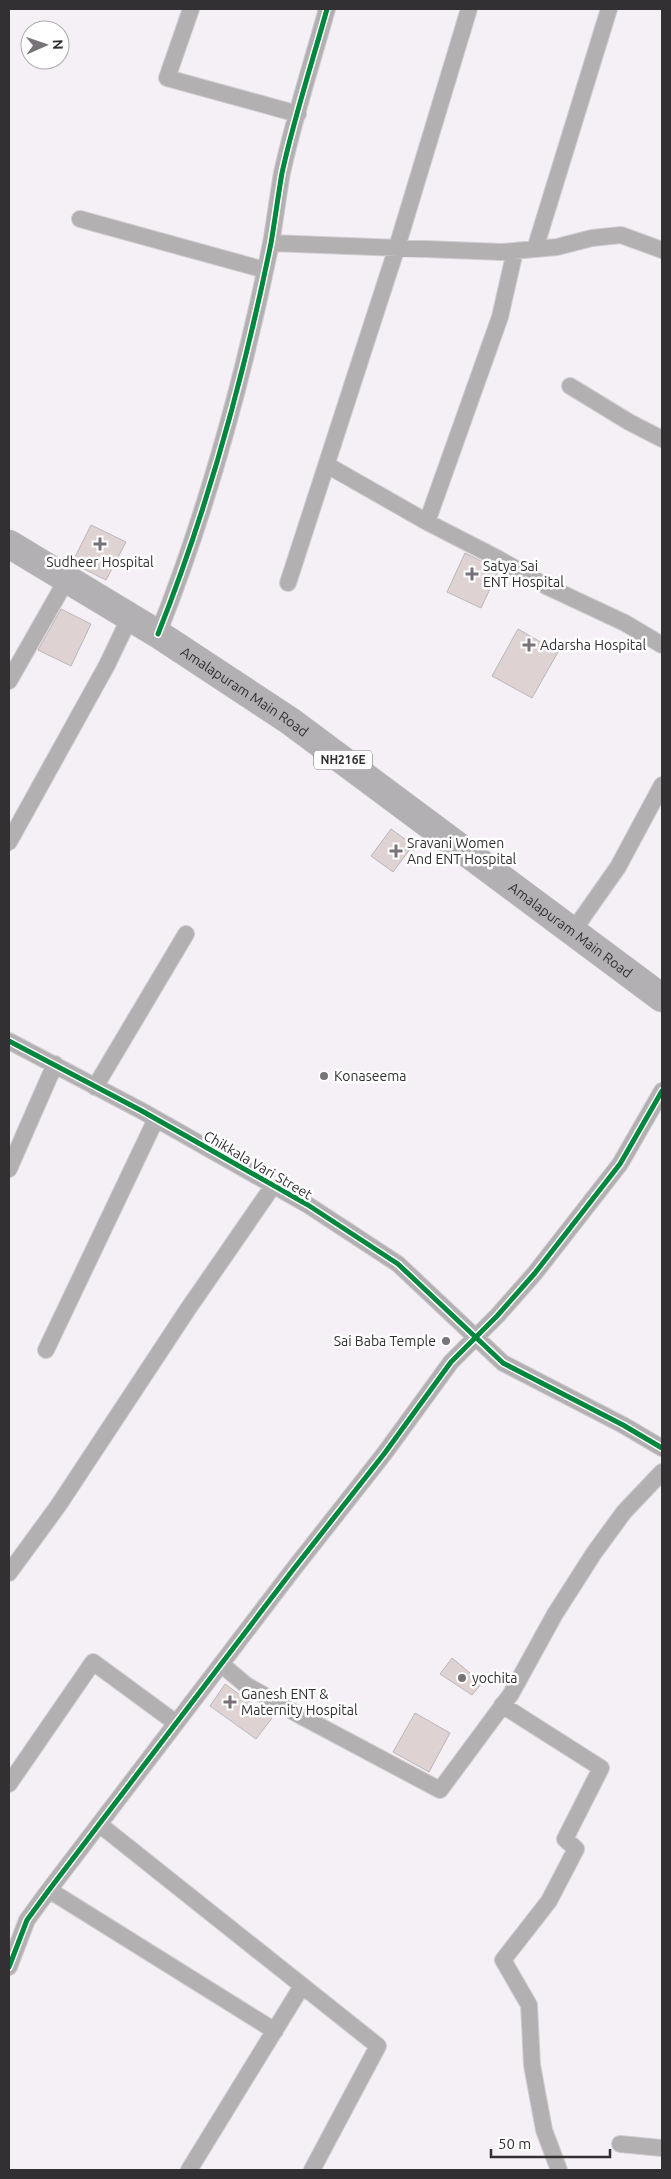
<svg xmlns="http://www.w3.org/2000/svg" width="671" height="2179" viewBox="0 0 671 2179" font-family="Ubuntu,sans-serif">
<style>
.building{fill:#ded2d2;stroke:#bbb7ba}
.lines{fill:none;stroke-linecap:round;stroke-linejoin:round}
.minor-casing{stroke:#d1ced2;stroke-width:18}
.trunk-casing{stroke:#d1ced2;stroke-width:29}
.minor{stroke:#b3b0b1;stroke-width:16}
.trunk{stroke:#b2b0b2;stroke-width:28}
.cycleway-casing{stroke:#fff;stroke-width:8}
.cycleway{stroke:#00873e;stroke-width:5}
.poi-dot{fill:#777378;stroke:#fff;stroke-width:2}
.labels{text-anchor:middle;stroke-width:5;stroke-linejoin:round;paint-order:stroke}
.shield{fill:#fff;stroke:#706e71;stroke-width:1}
.shield-label{font-size:12px;font-weight:bold;fill:#333034}
.poi-label{font-size:14px;fill:#333034;stroke:#fff;text-anchor:start}
.street-label{font-size:14px;fill:#333034;stroke:#fff}
</style>
<rect width="100%" height="100%" fill="#f5f0f6"/>
<path class="building" d="M91,525L126,542L106,580L72,563Z
M465,553L499,570L481,608L447,592Z
M61,609L91,624L71,666L38,650Z
M518,629L558,652L532,698L492,676Z
M391,829L413,845L393,872L371,856Z
M452,1658L482,1683L472,1695L440,1674Z
M225,1684L272,1718L256,1739L210,1706Z
M415,1713L450,1733L429,1772L393,1752Z"/>
<g class="lines">
<defs>
<path id="minor" d="M191,9L167,78L298,114
M80,219L265,270
M271,243L502,252L557,247L592,238L621,235L662,250
M535,249L609,9
M570,386L629,422L662,439
M327,465L427,522L497,558L546,586L625,623L662,645
M427,522L500,317L515,251
M288,583L397,247L469,9
M158,634C208,508 244,376 271,243C275,220 278,196 282,173C294,118 312,63 327,9
M9,681L67,579
M9,842L107,665L129,619
M573,931L618,867L662,785
M9,1041L142,1111L308,1205L398,1264L503,1363L623,1425L662,1448
M95,1087L186,934
M9,1169L55,1064
M46,1350L156,1119
M9,1573L58,1506L188,1309L273,1186
M221,1664L246,1685L299,1715L440,1790L511,1694L555,1614L594,1553L624,1512L662,1472
M502,1705L601,1768L565,1839L576,1849L549,1901L503,1960L529,2005L532,2065L544,2130L559,2170
M9,1784L93,1662L176,1723
M99,1824L378,2046L312,2170
M49,1890L275,2031
M9,1967L27,1920L49,1890L292,1571L384,1454L451,1362L497,1316L535,1273L620,1164L662,1091
M620,2144L662,2148
M189,2170L302,1986"/>
<g id="trunk">
<path id="s1" d="M9,544L158,634L290,721L662,998"/>
</g>
</defs>
<use href="#minor" class="minor-casing"/>
<use href="#trunk" class="trunk-casing"/>
<use href="#minor" class="minor"/>
<use href="#trunk" class="trunk"/>
<defs>
<path id="cycleway" d="M158,634C208,508 244,376 271,243C275,220 278,196 282,173C294,118 312,63 327,9
M9,1041L142,1111L308,1205L398,1264L503,1363L623,1425L662,1448
M9,1967L27,1920L49,1890L292,1571L384,1454L451,1362L497,1316L535,1273L620,1164L662,1091"/>
</defs>
<use href="#cycleway" class="cycleway-casing"/>
<use href="#cycleway" class="cycleway"/>
</g>
<g class="poi-dot">
<path d="M97.5 536.5h5v5h5v5h-5v5h-5v-5h-5v-5h5z"/>
<path d="M469.5 566.5h5v5h5v5h-5v5h-5v-5h-5v-5h5z"/>
<path d="M526.5 637.5h5v5h5v5h-5v5h-5v-5h-5v-5h5z"/>
<path d="M393.5 843.5h5v5h5v5h-5v5h-5v-5h-5v-5h5z"/>
<circle cx="324" cy="1076" r="5"/>
<circle cx="446" cy="1341" r="5"/>
<circle cx="462" cy="1678" r="5"/>
<path d="M227.5 1694.5h5v5h5v5h-5v5h-5v-5h-5v-5h5z"/>
</g>
<g class="labels">
<rect class="shield" x="314" y="750.5" width="58" height="19" rx="4"/>
<g class="shield-label">
<text x="343" y="764">NH216E</text>
</g>
<g class="poi-label">
<text x="100" y="567" text-anchor="middle">Sudheer Hospital</text>
<text x="483" y="571">Satya Sai<tspan x="483" dy="16">ENT Hospital</tspan></text>
<text x="540" y="650">Adarsha Hospital</text>
<text x="407" y="848">Sravani Women<tspan x="407" dy="16">And ENT Hospital</tspan></text>
<text x="334" y="1081">Konaseema</text>
<text x="436" y="1346" text-anchor="end">Sai Baba Temple</text>
<text x="472" y="1683">yochita</text>
<text x="241" y="1699">Ganesh ENT &amp;<tspan x="241" dy="16">Maternity Hospital</tspan></text>
</g>
<g class="street-label">
<text dy="5" stroke="none"><textPath href="#s1" startOffset="278">Amalapuram Main Road</textPath></text>
<text dy="5" stroke="none"><textPath href="#s1" startOffset="682">Amalapuram Main Road</textPath></text>
<text transform="translate(258 1165) rotate(30)" y="5">Chikkala Vari Street</text>
</g>
</g>
<rect width="671" height="2179" fill="none" stroke="#333034" stroke-width="20"/>
<g transform="translate(45 45) rotate(88)"><circle r="24" fill="#ffffff" stroke="#adacae"/>
<path d="M0-4L9 19L0 12L-9 19Z" fill="#777378"/>
<text y="-8" font-size="14" font-weight="bold" text-anchor="middle" fill="#333034">N</text>
</g>
<path d="M491 2149v8h119v-8" fill="none" stroke="#333034" stroke-width="2.5"/>
<text x="498" y="2149" font-size="15" fill="#333034" stroke="#ffffff" stroke-width="4" paint-order="stroke">50 m</text>
</svg>
